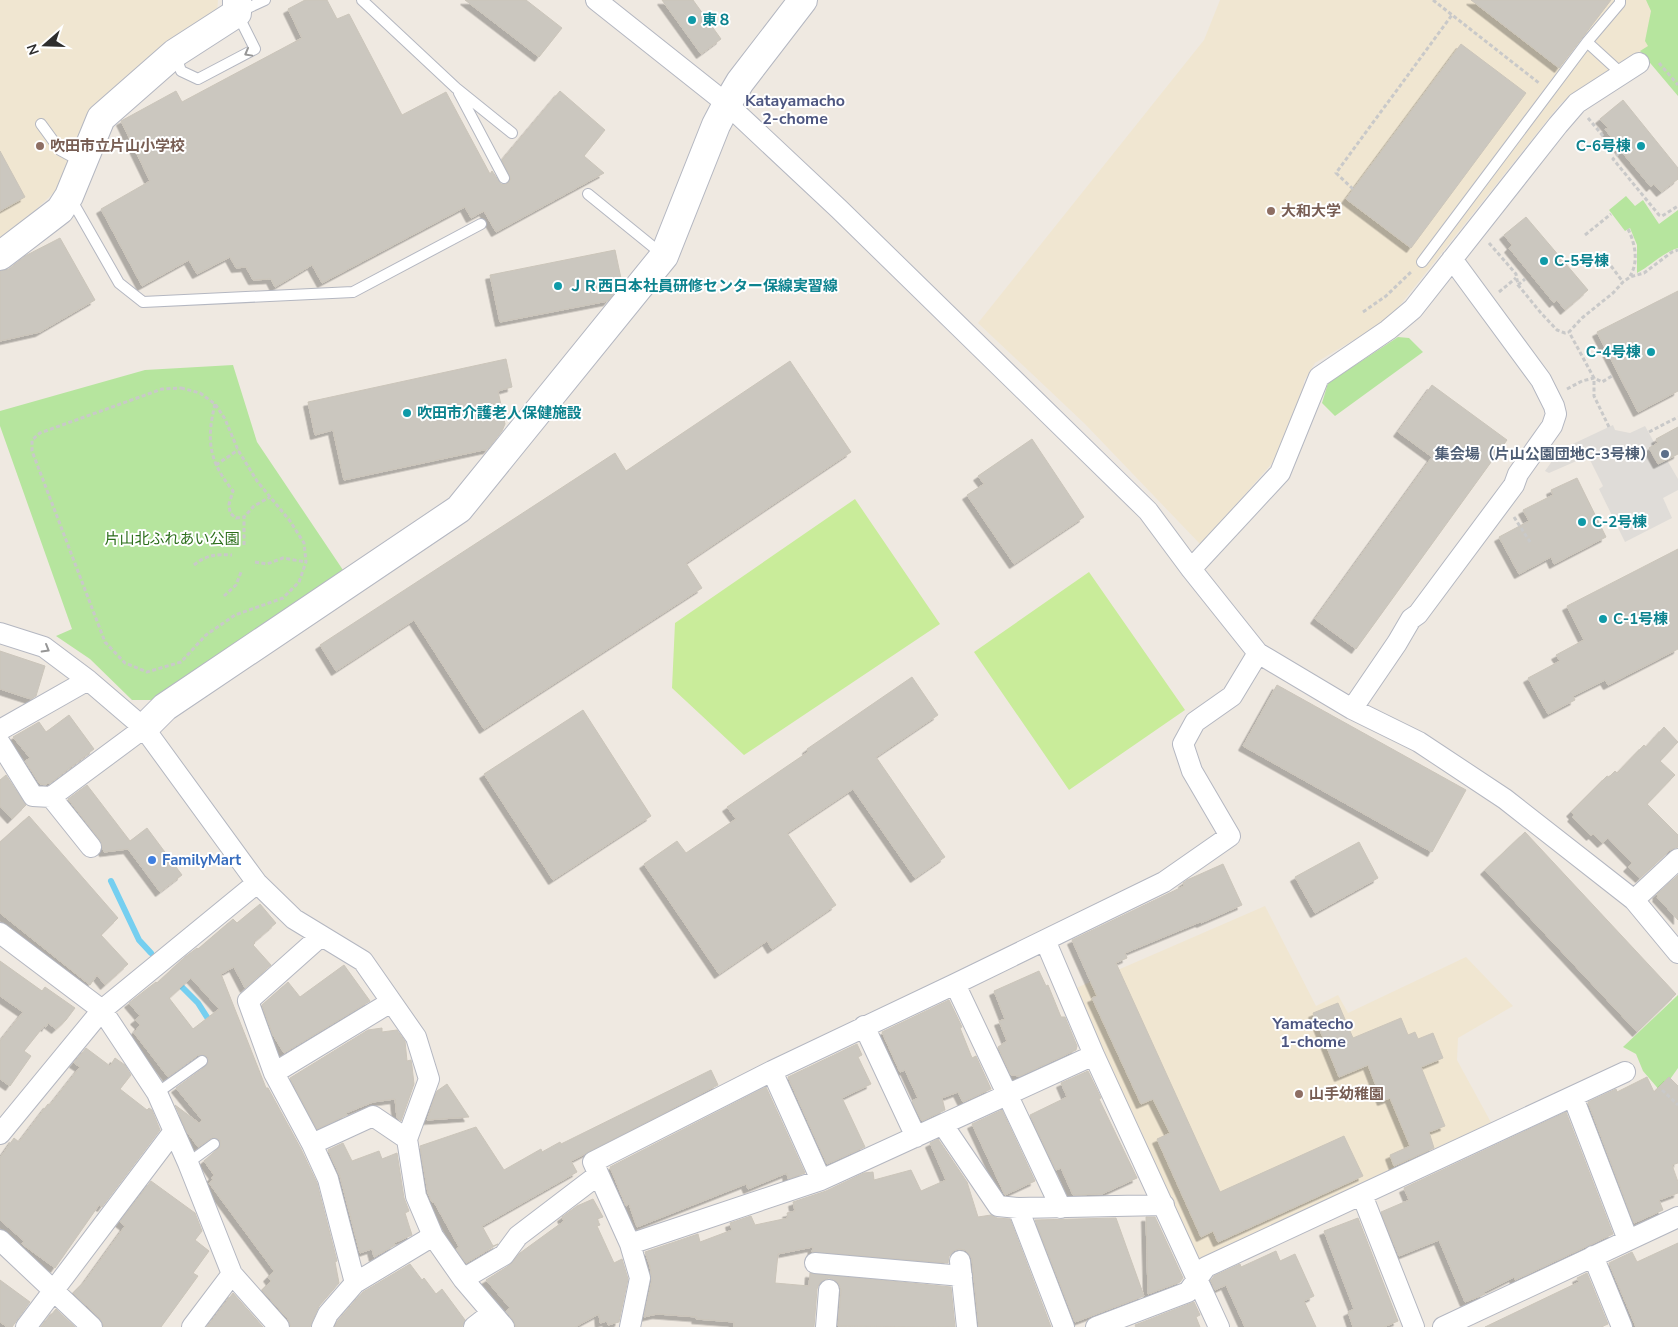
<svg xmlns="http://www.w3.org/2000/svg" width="1678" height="1327" viewBox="0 0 1678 1327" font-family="'Nunito Sans','Noto Sans JP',sans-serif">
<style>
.education{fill:#f0e6d1}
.green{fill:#b6e59e}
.pitch{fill:#c9ec9a}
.plaza{fill:#dfdcd8}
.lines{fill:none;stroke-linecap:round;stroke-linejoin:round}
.stream{stroke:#75cff0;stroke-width:6}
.building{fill:#cbc7bf;stroke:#cbc5ba;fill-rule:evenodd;filter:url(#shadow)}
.lane-casing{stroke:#b4b7c1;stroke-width:12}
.street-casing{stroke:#b4b7c1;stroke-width:22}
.secondary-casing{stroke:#b4b7c1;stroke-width:30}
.path{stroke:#c9c9c9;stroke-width:3;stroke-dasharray:4 2.5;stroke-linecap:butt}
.lane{stroke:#fff;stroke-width:10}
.street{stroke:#fff;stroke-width:20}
.secondary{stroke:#fff;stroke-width:28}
.oneway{stroke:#969696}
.culture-dot{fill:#0f9aa8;stroke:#fff;stroke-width:2}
.education-dot{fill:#8d6e63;stroke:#fff;stroke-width:2}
.service-dot{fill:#5c6f8a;stroke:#fff;stroke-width:2}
.shop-dot{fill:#3f7fe0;stroke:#fff;stroke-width:2}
.labels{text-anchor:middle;stroke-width:4;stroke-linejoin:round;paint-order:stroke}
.culture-label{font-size:15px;font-weight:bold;fill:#0d838f;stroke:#fff;text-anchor:start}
.education-label{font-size:15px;font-weight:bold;fill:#785e54;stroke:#fff;text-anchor:start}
.service-label{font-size:15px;font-weight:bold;fill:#4e5e75;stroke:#fff;text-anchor:end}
.park-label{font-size:15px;fill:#2c6e1b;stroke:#fff}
.shop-label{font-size:15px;font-weight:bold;fill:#366cbe;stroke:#fff;text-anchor:start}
.neighbourhood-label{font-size:16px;font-weight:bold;fill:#4d5680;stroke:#fff}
</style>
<defs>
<filter id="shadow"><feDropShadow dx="-4.5" dy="4.5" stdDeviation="0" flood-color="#0004"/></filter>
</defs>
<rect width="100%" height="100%" fill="#efe9e1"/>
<path class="education" d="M0,0H218L217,12L167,46L67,180L3,241L0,242Z
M1220,0H1655L1652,44L1561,103L1389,319L1315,363L1304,381L1303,394L1273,462L1201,545L1085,424L978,323L1204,40Z
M1265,906L1316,1006L1338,995L1348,1013L1466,957L1513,1006L1458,1038L1457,1060L1494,1128L1203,1260L1196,1258L1074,989Z"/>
<path class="green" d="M1646,0H1678V96L1640,51L1648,46L1645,41L1651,11Z
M1626,196L1635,206L1643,200L1659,224L1678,210V248C1662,253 1652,265 1637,273V245L1630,228L1625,231L1609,210Z
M1398,337L1409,338L1423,352L1335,416L1322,403L1328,383Z
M233,365L257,442L345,573L155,700H132L90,659L56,636L72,629L0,426V411L145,370Z
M1678,995V1068L1661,1092L1643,1071L1636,1054L1623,1047Z"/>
<path class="pitch" d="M855,499L940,624L744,755L672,688L675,623Z
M1089,572L1185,710L1069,790L974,652Z"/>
<path class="plaza" d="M1613,425L1615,430L1630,433L1645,426L1655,444L1649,448L1658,464L1667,460L1678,479V490L1663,498L1672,518L1625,542L1599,489L1602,487L1603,486L1588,456L1549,473L1545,471L1560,450Z"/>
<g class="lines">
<path class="stream" d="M111,881L139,940L151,953
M176,981L198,1003L212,1025"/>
</g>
<path class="building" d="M305,0H327L337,19L349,14L402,115L446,92L490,174L492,171L501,184H507L511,179L502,160L560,91L605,130L584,156L604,173L496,232L484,211L471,218L465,207L322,283L312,265L275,287L271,279L253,280L246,267L236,268L230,257L197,274L189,260L142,286L101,209L150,181L121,121L176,91L182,102L302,38L288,9Z
M465,0H526L562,28L539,57Z
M662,0H693L721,39L701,54Z
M1471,0H1611L1559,68Z
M1461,44L1526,93L1411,248L1346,199Z
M1623,100L1678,168V179L1661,192L1654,184L1651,187L1626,157L1605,129L1608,128L1600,119Z
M0,151L25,197L0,211Z
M1526,217L1588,290L1565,310L1557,300L1554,303L1509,248L1512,245L1504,235Z
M60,238L95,300L40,332L0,341V271L9,269L25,256Z
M615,250L622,283L608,301L500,322L490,275Z
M1678,291V391L1638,412L1597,332Z
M506,359L512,387L498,391L505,424L502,431L488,449L344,480L333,430L315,435L308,402Z
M790,361L851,452L686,563L702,588L484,729L414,620L336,671L320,645L615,453L626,471Z
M1432,385L1507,440L1356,649L1315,619L1432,457L1398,432Z
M1678,427V454L1658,464L1649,448L1658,443L1656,439Z
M1032,439L1084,517L1014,564L967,495L984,484L978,476Z
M1577,478L1606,537L1554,564L1551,557L1519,574L1499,537L1529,521L1523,510L1553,495L1551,490Z
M1678,549V649L1608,685L1605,680L1573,696L1575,700L1548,714L1528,678L1560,661L1556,655L1584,640L1567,606Z
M0,651L45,666L36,696L31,699L0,689Z
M912,677L938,715L876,757L945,857L915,878L853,789L787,833L836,905L772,949L767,941L719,974L644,864L677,841L686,853L736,819L727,807L808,752L807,749Z
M1277,685L1466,790L1432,852L1243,746Z
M583,710L651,816L553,880L484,774Z
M69,715L94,749L49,784L48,783L46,785L40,784L25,761L30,758L13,737L39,722L46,732Z
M1664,727L1678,742L1660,761L1675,775L1647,804L1678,835V847L1670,850L1640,878L1628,867L1632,863L1608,838L1602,843L1593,834L1591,836L1572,817L1574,815L1571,812L1607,776L1609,777L1615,771L1617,773L1644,745L1646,747Z
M6,775L26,805L12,819L0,806V780Z
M87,785L130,841L147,828L182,875L160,892L128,849L104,852L100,840L68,799Z
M29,816L118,918L101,935L128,964L105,985L97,975L90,985L0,913V842Z
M1525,832L1676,994L1637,1032L1485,870Z
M1359,842L1378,878L1315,913L1295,877Z
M1223,864L1242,905L1201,923L1200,922L1125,953L1127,958L1116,963L1220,1192L1344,1136L1363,1176L1218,1242L1213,1231L1201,1237L1157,1139L1170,1133L1153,1099L1141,1104L1092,998L1097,996L1072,940L1184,886L1183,883L1187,880Z
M1678,875V920L1657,897L1658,896L1657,894Z
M260,904L276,923L254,942L255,943L253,945L271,965L245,988L234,967L221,974L266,1088H268L301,1149L317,1183L337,1261L335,1262L339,1283L319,1306L310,1327H291L288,1319L262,1290L271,1281L268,1277L274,1271L209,1183L213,1180L211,1178L214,1175L204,1161L220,1147V1140L213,1137L198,1147L187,1132L175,1105L199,1123L202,1120L176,1088L206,1066L208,1063V1057L204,1055H198L168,1077L134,1033L140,1025L135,1020L140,1016L129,1003L156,982L157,983L185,957L197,948L198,949L233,919L237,923ZM191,978L219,1009L193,1029L169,998Z
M0,961L42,991L45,987L75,1008L66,1020L56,1029L48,1023L46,1027L44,1026L24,1051L31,1056L10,1086L0,1079V1041L23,1012L0,996Z
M344,965L370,1001L284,1053L273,1035L262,1005L288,982L300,997Z
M1039,971L1046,986L1048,985L1061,1017H1065L1077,1046L1076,1050L1020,1076L1011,1075L998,1047L1007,1041L999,1021L1005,1019L994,991Z
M949,1000L962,1027L960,1028L972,1058L976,1056L991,1089L963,1102L958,1092L942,1098L945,1110L922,1121L912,1101L918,1098L905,1070L900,1072L882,1032Z
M1338,1003L1353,1038L1401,1018L1408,1035L1415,1032L1418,1039L1433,1033L1443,1058L1421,1067L1445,1126L1429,1132L1434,1148L1394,1166L1390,1155L1410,1146L1390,1098L1382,1101L1368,1065L1339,1077L1313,1013Z
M382,1028V1032L397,1030L405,1041L407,1061L411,1060L412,1066L414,1084L401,1121L397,1118L395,1099L373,1102L346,1113L347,1115L317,1129L290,1078L368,1030Z
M857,1044L862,1055L858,1057L871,1084L842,1098L865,1147L827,1164L788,1077Z
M86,1048L110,1066L115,1058L125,1065L131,1075L120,1089L147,1110L149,1108L152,1110L160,1130L102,1207L99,1205L55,1268L22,1244L24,1241L0,1220V1158L14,1138L19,1142L48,1104L50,1105L80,1067L74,1063Z
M711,1070L718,1085L571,1161L577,1172L482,1226L493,1246L498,1244L466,1263L456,1249L459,1247L434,1202H432L428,1193L420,1146L476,1127L504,1170L541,1149L542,1152L560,1142L561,1144Z
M1088,1071L1101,1098L1099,1099L1137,1178L1102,1194L1073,1195L1061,1168L1056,1170L1030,1115L1067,1097L1061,1083Z
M1647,1077L1654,1092L1669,1077L1678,1086V1163L1672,1165L1678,1182V1193L1659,1200L1663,1210L1634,1223L1588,1102L1616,1089L1617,1092Z
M447,1084L469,1117L427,1120L437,1091Z
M766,1087L805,1173L788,1179L787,1173L748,1189L746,1184L637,1227L629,1204L626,1206L610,1167Z
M1002,1110L1035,1181L1005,1195L972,1124Z
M1566,1112L1613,1234L1515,1280L1514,1277L1484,1292L1485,1294L1465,1302L1439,1240L1399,1256L1381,1212L1409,1200L1404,1188Z
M938,1139L967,1182L978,1217L991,1215L997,1218L1010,1219L1051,1327H979L972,1259L969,1254L965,1250L959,1249L953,1251L949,1256L948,1263L812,1252L813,1247L778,1254L775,1283L809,1286L810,1273L951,1287L955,1327L838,1326L841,1290L839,1284L836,1281L829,1278L824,1280L819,1284L817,1289L814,1327H734V1322L696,1319L697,1317L657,1314L644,1317L652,1280L650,1266L645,1252L698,1234L700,1242L732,1230L730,1223L751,1216L755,1225L788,1218L787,1213L795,1211L793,1202L826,1191L864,1173L873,1172L874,1180L911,1170L921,1191L946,1180L930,1143Z
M343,1143L352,1161L379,1151L382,1159L397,1153L404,1198L409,1211L405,1213L412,1235L394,1243L395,1245L374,1257L372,1249L360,1253L340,1176L328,1150Z
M151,1181L195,1213L202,1231L195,1240L209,1251L193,1273L198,1276L161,1327H104L100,1318L73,1293L86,1280L125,1226L120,1222Z
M593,1199L603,1217L597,1219L600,1225L597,1226L614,1263L622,1259L628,1279L619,1322L608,1325L607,1321L600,1323L599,1314L575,1327H516L513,1320L506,1311L510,1308L486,1280L510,1265L520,1253L564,1221L562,1217L577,1206Z
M1146,1217H1155L1183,1278L1180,1282L1148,1294Z
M1116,1218L1144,1296L1075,1322L1035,1220Z
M1358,1218L1398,1321L1384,1327H1353L1348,1312L1354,1309L1324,1231Z
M1678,1243V1327H1636L1609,1263L1632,1252L1637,1262Z
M1276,1251L1280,1261L1295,1254L1314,1296L1304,1301L1316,1327H1245L1226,1285L1215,1290L1211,1281L1214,1276L1240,1264L1241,1267Z
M410,1264L422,1280L424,1278L436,1294L442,1289L465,1320L462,1327H335L338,1321L363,1292Z
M1587,1273L1608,1324L1601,1327H1485L1579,1282L1577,1278Z
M0,1280L30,1302L12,1327H7L0,1322Z
M233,1293L263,1327H207Z
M1194,1302L1200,1315L1196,1317L1200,1327H1136L1135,1325Z
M56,1309L75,1327H41Z"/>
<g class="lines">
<defs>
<path id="lane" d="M362,0L456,88L512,133
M1620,0V3L1587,42L1622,74
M176,56L181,71L198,79L255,49L237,13L265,0
M459,93L504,178
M41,124L60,150L82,162
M588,194L663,255
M71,199L119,283L143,302L353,292L481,224
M1422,262L1587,42
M157,1093L202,1061
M188,1163L214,1144"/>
<path id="street" d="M596,0L727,104L839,209L1148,511L1191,569L1258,653L1352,709L1419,742L1505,799L1634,900L1678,953
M1191,569L1280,473L1319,377L1388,330L1413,309L1558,125L1577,103L1639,63
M0,633L44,647L88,680L144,728L257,883L102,1010L0,1134
M1352,709L1397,643L1411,619L1418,614L1514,485L1518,474L1552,426L1556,414L1554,406L1541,380L1452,259
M0,730L88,680
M0,743L33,796L51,797L144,728
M51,797L91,847
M257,883L294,919L363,961L416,1037L429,1079L407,1139L416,1196L433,1236L463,1279L504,1327
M1634,900L1678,859
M0,933L102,1010L157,1093L188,1163L232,1274L279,1327
M321,936L248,1001L274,1073L312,1144L328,1179L355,1283
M1045,940L1094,1055L1219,1327
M955,984L1061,1208
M864,1026L916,1137
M772,1071L821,1180
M274,1073L391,1002
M1573,1097L1628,1240
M943,1125L998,1206L1018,1208L1164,1205
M312,1144L373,1116L407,1139
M1362,1195L1414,1327
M1018,1208L1064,1327
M0,1240L92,1327
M630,1244L821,1180L1094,1055
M1593,1256L1622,1327
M960,1261L967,1327
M815,1263L962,1276
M463,1279L504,1255L518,1236L598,1175
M26,1327L174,1131
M192,1327L232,1274
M322,1327L328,1314L355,1283L433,1236
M474,1327L492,1313
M630,1327L640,1278L630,1244L593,1162L772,1071L955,984L1164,882L1230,836L1192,771L1183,744L1195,722L1232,696L1258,653
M826,1327L829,1290
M1096,1327L1188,1292L1206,1267L1625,1072
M1443,1327L1678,1217"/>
<path id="secondary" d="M0,256L60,210L69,196L101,118L175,53L237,13V0
M144,728L165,707L459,509L664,256L716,125L727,104L740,82L803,0"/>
</defs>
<use href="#lane" class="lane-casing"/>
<use href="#street" class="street-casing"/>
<use href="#secondary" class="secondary-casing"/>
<path class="path" d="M1433,0L1539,83
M1659,63L1678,85
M1588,118L1618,154L1613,159L1659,215L1662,216L1678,206
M1353,189L1336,173L1452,15
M1628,229C1635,243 1639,262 1630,276
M1585,235L1611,214
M1489,243L1516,274L1518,285L1541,313L1557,330L1565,333L1569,332
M1611,266L1623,282
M1518,285L1525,279
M1499,292L1516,278
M1363,312L1386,296L1411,272
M181,388L200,393L215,404L225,419L238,450L257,481L290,521L304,543L306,562L299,582L283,598L235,615L206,635L181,662L147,672L125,663L105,642L32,451V440L40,433L162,389Z
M1567,389L1582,381L1594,378L1602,382L1612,376
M215,404C206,441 209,461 233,491L229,504L230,513L236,518L244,517
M1609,427L1594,396V378L1569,332L1582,318L1613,293L1623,282L1630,277L1644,273L1672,252L1678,250
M1649,432L1678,417
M216,465L238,450
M1514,517L1530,542
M244,545V517L254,506L270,497
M255,562L267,564L283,558L306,562
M194,565C206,555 216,554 232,555
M224,596L236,585L241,572
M1662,1090L1678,1105"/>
<use href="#lane" class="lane"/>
<use href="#street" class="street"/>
<use href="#secondary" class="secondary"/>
</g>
<defs><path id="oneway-chevron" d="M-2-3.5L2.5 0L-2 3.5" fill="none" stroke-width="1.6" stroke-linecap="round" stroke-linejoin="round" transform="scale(1.25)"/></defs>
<g class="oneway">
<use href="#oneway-chevron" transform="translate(248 53) rotate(151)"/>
<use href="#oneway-chevron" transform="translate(46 649) rotate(30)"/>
</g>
<g class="culture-dot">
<circle cx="692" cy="20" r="5"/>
<circle cx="1641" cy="146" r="5"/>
<circle cx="1544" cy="261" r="5"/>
<circle cx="558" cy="286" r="5"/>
<circle cx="1651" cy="352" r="5"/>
<circle cx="407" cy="413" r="5"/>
<circle cx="1582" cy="522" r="5"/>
<circle cx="1603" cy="619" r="5"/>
</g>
<g class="education-dot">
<circle cx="40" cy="146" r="5"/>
<circle cx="1271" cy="211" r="5"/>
<circle cx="1299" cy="1094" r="5"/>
</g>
<circle class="service-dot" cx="1665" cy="454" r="5"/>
<circle class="shop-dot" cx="152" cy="860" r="5"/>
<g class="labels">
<g class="culture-label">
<text x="702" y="25">東８</text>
<text x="1631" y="151" text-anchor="end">C-6号棟</text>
<text x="1554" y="266">C-5号棟</text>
<text x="568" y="291">ＪＲ西日本社員研修センター保線実習線</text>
<text x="1641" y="357" text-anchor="end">C-4号棟</text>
<text x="417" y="418">吹田市介護老人保健施設</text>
<text x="1592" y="527">C-2号棟</text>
<text x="1613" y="624">C-1号棟</text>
</g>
<g class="education-label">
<text x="50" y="151">吹田市立片山小学校</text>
<text x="1281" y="216">大和大学</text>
<text x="1309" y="1099">山手幼稚園</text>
</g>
<g class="service-label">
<text x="1655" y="459">集会場（片山公園団地C-3号棟）</text>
</g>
<g class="park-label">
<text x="172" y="544">片山北ふれあい公園</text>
</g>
<g class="shop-label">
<text x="162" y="865">FamilyMart</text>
</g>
<g class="neighbourhood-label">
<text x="795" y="106">Katayamacho<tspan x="795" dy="18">2-chome</tspan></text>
<text x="1313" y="1029">Yamatecho<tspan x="1313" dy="18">1-chome</tspan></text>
</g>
</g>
<g transform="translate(45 45) rotate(250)" stroke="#ffffff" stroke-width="4" paint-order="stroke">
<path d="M0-4L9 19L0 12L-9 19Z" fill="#2e2e2e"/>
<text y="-8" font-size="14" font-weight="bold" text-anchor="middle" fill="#2e2e2e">N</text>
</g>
</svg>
